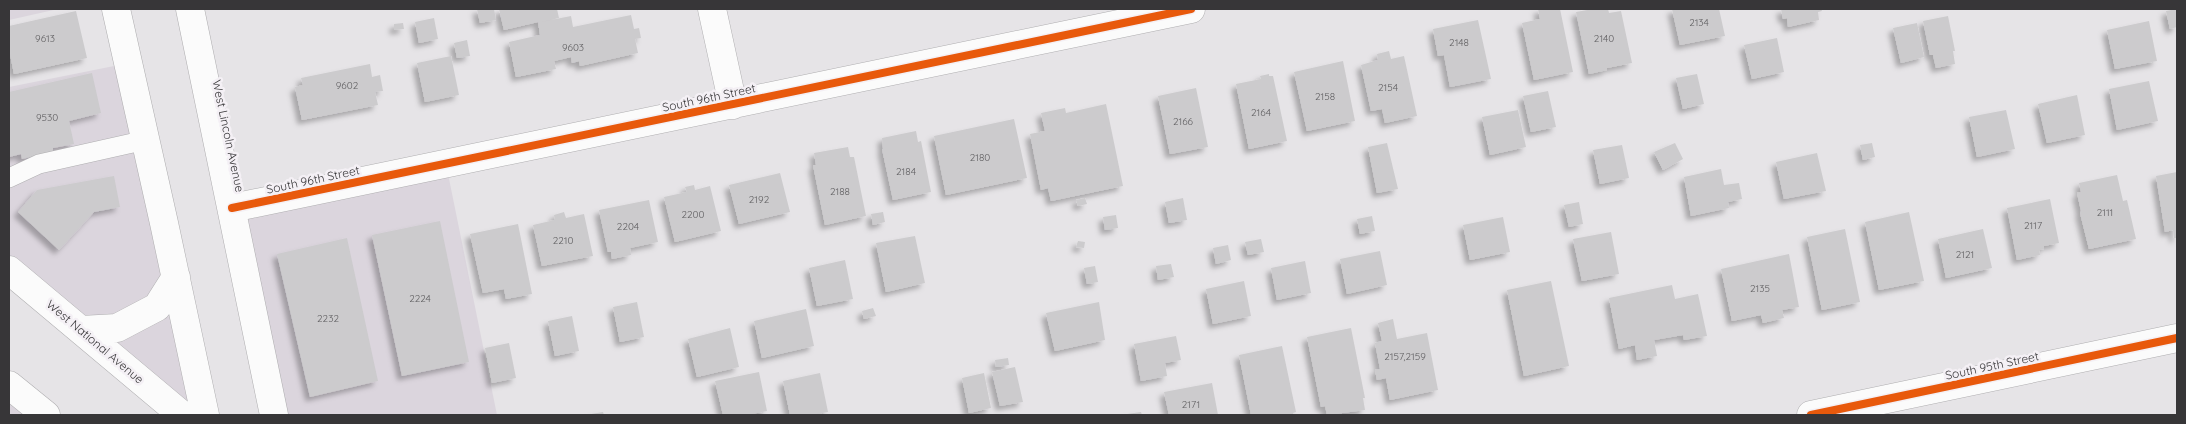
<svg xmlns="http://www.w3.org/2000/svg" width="2186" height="424" viewBox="0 0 2186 424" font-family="Quicksand,sans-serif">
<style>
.built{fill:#dbd5dd}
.building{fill:#cccbcd;filter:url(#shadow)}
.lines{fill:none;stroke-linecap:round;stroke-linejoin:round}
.lane-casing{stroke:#afaeb0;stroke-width:20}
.street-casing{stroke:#afaeb0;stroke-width:29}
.secondary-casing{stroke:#afaeb0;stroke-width:29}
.lane{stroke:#fbfbfb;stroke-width:19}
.street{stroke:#fbfbfb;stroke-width:28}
.secondary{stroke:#fbfbfb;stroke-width:28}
.cycleway-casing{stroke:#f4f0f5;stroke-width:11}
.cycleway{stroke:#e8590c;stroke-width:8}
.labels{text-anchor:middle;stroke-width:5;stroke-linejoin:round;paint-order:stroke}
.number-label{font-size:10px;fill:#5f5e60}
.street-label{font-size:12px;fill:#373638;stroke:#f4f0f5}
</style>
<defs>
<filter id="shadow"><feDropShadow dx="-4.5" dy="4.5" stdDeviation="2.5" flood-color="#0004"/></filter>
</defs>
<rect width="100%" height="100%" fill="#e6e4e7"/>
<path class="built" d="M9,9H58L9,20Z
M129,63L205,415L9,270V87Z
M446,164L497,415H274L232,208Z
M9,385L46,415H9Z"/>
<path class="building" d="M477,9H494L496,20L480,23Z
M499,9H557L559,18L541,22L571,16L573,27L631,15L634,29L639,28L641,38L635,39L638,53L580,66L579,61L572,63L571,57L554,61L556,69L516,77L509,42L540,35L538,22L504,30Z
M1538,9H1560L1573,72L1534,80L1522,23L1540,19Z
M1593,9H1608L1609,13L1621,11L1632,63L1607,68V70L1589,74L1576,12Z
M1672,9H1719L1725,36L1680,45Z
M1781,9H1821L1822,11L1818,12L1819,20L1788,27L1787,18L1783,19Z
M2177,9V27L2170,29L2166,11Z
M76,11L87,58L14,74L9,49V26Z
M1948,16L1955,51H1953L1955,64L1936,68L1933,55H1930L1923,21Z
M434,18L438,39L419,43L415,22Z
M1478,20L1491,79L1450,87L1444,55L1438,56L1433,29Z
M2149,21L2157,61L2115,69L2107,30Z
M403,23L404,29L394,30V24Z
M1917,23L1924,57L1901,63L1893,28Z
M1777,38L1784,72L1752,79L1744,45Z
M467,40L470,56L457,58L454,43Z
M1389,51L1391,59L1404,56L1417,116L1385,123L1382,109L1371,111L1361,65L1378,60L1377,54Z
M451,56L459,95L425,102L417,63Z
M1343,61L1355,121L1307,131L1294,72Z
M370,64L372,77L380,75L383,91L375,92L378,105L302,120L295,87L303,85L301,78Z
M92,73L101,113L69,121L74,144L53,148V152L22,159L21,154L9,157V92Z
M1269,74V76H1273L1287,141L1249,149L1236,84L1261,79L1260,76Z
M1697,74L1704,104L1683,109L1676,78Z
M2149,81L2158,121L2117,130L2109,89Z
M1196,88L1208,147L1170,154L1158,96Z
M1548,91L1556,127L1531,132L1523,96Z
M2077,95L2085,135L2047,143L2038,104Z
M1106,104L1123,186L1051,201L1048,188L1041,190L1030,134L1045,131L1041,113L1065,108L1066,113Z
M1518,110L1526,147L1490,155L1482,117Z
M2006,110L2015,149L1977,157L1969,117Z
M1014,119L1027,178L946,195L934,136Z
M916,131L918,142L921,141L931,192L893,200L882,149H883L882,138Z
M1387,143L1398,189L1377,193L1368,147Z
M1675,143L1683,159L1663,170L1654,152Z
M1872,143L1875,157L1863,160L1860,145Z
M1622,145L1629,178L1600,184L1593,150Z
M848,147L850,157H854L866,216L825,225L813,165H816L814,153Z
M1817,153L1826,191L1784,199L1776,162Z
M1721,169L1724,185L1739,183L1742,199L1728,202L1729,208L1691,216L1684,177Z
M2177,172V238H2174L2173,230L2165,232L2156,176Z
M780,173L790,212L739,224L729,185Z
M2117,175L2123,201L2127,200L2136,239L2089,249L2080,213L2081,211L2077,193L2081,192L2079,183Z
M114,176L120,207L94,212L59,250L18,212L37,190Z
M694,185L695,190L710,186L721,231L675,242L664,197L687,192L685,187Z
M1085,198L1087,204L1078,206L1076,200Z
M1183,198L1187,220L1169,223L1165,202Z
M2050,199L2059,243L2044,246V249L2039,250L2040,255L2017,260L2007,208Z
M649,200L658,242L630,248L631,255L612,259L611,252H608L599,210Z
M1579,202L1583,224L1569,227L1564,205Z
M564,212L566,218L584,214L593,256L542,266L533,225L555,220L554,215Z
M883,212L885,222L873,225L871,214Z
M1909,212L1924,281L1879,290L1865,222Z
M1116,215L1118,228L1105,230L1103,217Z
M1372,216L1375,231L1360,234L1357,219Z
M1503,217L1510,252L1470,260L1463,225Z
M440,221L469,362L402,376L372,235Z
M518,224L532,294L506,299L504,289L483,293L470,234Z
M1845,229L1860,302L1822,310L1807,237Z
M1983,229L1992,268L1946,278L1938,239Z
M1611,232L1619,274L1582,281L1573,239Z
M915,236L925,283L886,292L876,243Z
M347,238L378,381L310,397L277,254Z
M1261,239L1264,252L1248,255L1245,242Z
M1078,241L1085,242L1084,248L1076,247Z
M1228,245L1231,260L1216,264L1213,248Z
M1380,251L1387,285L1347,294L1340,259Z
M1789,254L1799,307L1782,310L1784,318L1763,323L1761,315L1732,321L1721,269Z
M845,260L853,299L817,306L809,268Z
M1305,261L1311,293L1277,300L1271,268Z
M1171,264L1174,277L1158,280L1156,266Z
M1095,266L1098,282L1087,284L1084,268Z
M1244,281L1251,316L1213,324L1206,289Z
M1551,281L1569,366L1524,376L1507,290Z
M1672,285L1675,299L1698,294L1707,336L1684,340L1683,335L1654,340L1657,356L1637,360L1635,345L1619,349L1609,298Z
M637,302L644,337L620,342L613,307Z
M1099,302L1105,340L1055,351L1046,313Z
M873,308L876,316L864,319L862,311Z
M806,309L814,346L762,358L754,321Z
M572,316L579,351L555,356L548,321Z
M1393,319L1397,339L1427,333L1438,390L1390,400L1386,378L1377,380L1375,370L1380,369L1375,343L1382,341L1378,323Z
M730,328L739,367L697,377L688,339Z
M1351,328L1365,398H1363L1365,410L1327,415L1325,406L1321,407L1307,337Z
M1176,336L1181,360L1165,363L1167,376L1141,381L1134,344Z
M509,343L516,378L492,383L485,348Z
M1282,346L1296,412L1293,413V415H1251L1239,355Z
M1008,358L1009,365L996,367L995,360Z
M1015,367L1023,402L1000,406L992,372Z
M759,372L767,411L746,415H723L715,381Z
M820,373L828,412L810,415H790L783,381Z
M984,373L991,408L969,413L962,378Z
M1212,383L1218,415H1169L1164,392Z
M603,412L604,415H591V414Z
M1141,412L1142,415H1127V414Z"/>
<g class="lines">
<defs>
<path id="lane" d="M9,178L39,164L146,140"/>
<path id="street" d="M712,9L733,105
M232,208L1191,9
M1811,415L2177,338"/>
<path id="secondary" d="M116,9L164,223L205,415
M190,9L274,415
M9,270L182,415
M81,330L117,328L157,307L176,277
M9,385L46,415"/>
</defs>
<use href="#lane" class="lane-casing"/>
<use href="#street" class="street-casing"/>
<use href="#secondary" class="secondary-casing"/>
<use href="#lane" class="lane"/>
<use href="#street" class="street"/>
<use href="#secondary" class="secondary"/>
<defs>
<path id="cycleway" d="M232,208L1191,9
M1811,415L2177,338"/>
</defs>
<use href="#cycleway" class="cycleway-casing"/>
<use href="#cycleway" class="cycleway"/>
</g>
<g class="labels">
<g class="number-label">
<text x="1699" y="26">2134</text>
<text x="45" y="42">9613</text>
<text x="1604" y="42">2140</text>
<text x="1459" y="46">2148</text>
<text x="573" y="51">9603</text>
<text x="347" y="89">9602</text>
<text x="1388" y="91">2154</text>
<text x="1325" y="100">2158</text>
<text x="1261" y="116">2164</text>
<text x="47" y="121">9530</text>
<text x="1183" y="125">2166</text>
<text x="980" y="161">2180</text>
<text x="906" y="175">2184</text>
<text x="840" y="195">2188</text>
<text x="759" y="203">2192</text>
<text x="2105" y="216">2111</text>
<text x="693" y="218">2200</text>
<text x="2033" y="229">2117</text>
<text x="628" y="230">2204</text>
<text x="563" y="244">2210</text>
<text x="1965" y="258">2121</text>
<text x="1760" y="292">2135</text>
<text x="420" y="302">2224</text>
<text x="328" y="322">2232</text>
<text x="1405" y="360">2157,2159</text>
<text x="1191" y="408">2171</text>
</g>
<g class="street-label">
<text transform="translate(709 98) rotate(-12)" y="4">South 96th Street</text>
<text transform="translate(228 136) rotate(78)" y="4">West Lincoln Avenue</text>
<text transform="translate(313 180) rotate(-12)" y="4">South 96th Street</text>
<text transform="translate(95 342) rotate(40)" y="4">West National Avenue</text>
<text transform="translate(1992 366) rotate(-12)" y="4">South 95th Street</text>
</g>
</g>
<rect width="2186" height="424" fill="none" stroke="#373638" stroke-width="20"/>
</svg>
